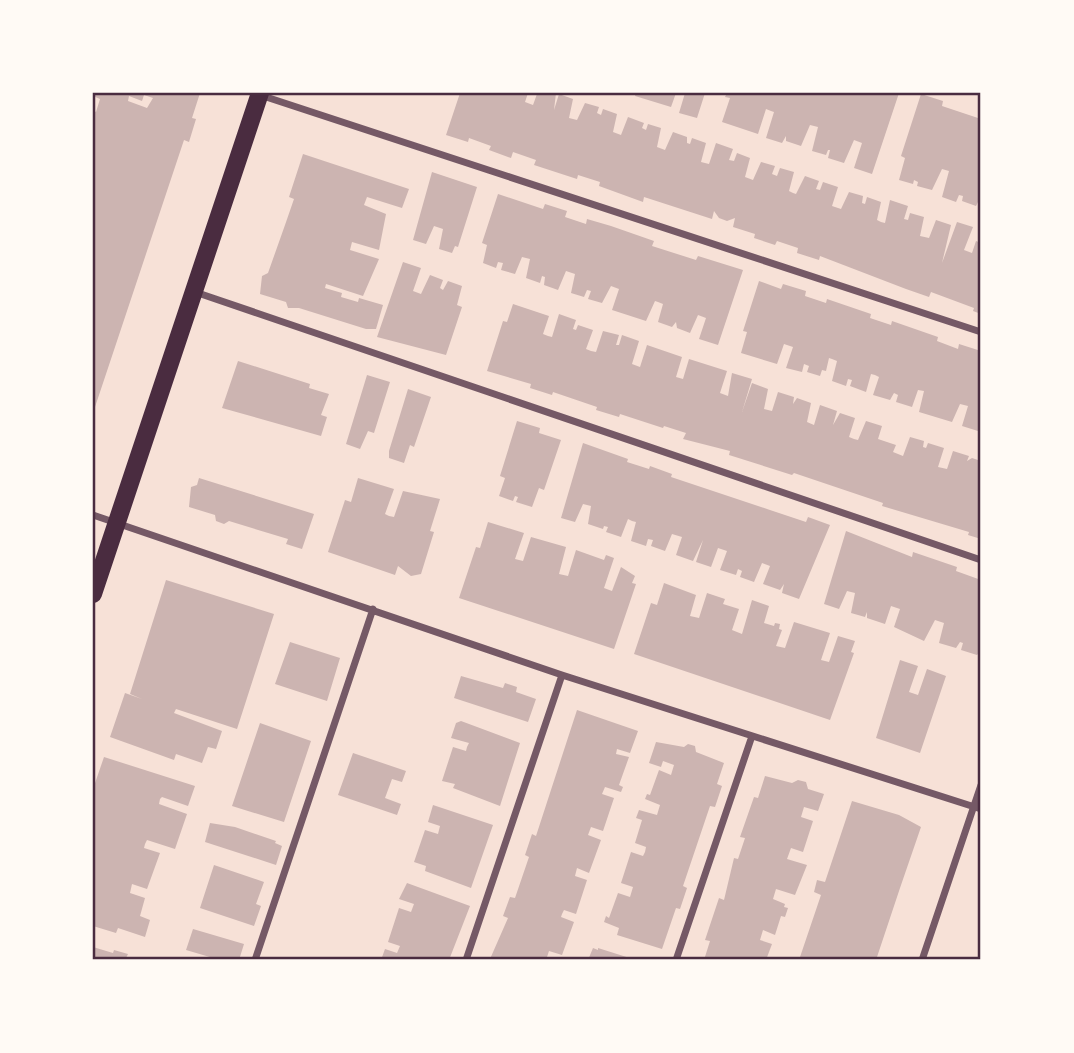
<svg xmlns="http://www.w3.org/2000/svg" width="1074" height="1053" viewBox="0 0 1074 1053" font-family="'Alegreya Sans',sans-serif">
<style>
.building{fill:#ccb4b1;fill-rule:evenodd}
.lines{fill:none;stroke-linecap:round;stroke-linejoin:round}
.minor{stroke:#755966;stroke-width:7}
.primary{stroke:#4a2c40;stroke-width:18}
.neatline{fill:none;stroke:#4a2c40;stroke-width:2.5}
</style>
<rect width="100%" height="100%" fill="#f7e1d7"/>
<path class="building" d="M93,93H200L192,118L196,119L189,142L184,140L93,413V110L96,112L100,99L93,96ZM144,95L153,98L147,108L128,101L129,96L142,101Z
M460,93H528L525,102L533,105L537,94L556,93L554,110L559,94L573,99L569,118L577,120L585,103L599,107L597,113L601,115L603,109L617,114L613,132L621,135L628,117L644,123L642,128L646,130L648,124L661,128L657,147L665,150L673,132L687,137V143L690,144L692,138L706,143L701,162L709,164L716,143L733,149L729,160L734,161L737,153L750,158L745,177L753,180L761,162L775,166L772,174L777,176L780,168L794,172L789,191L793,193L796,194L805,176L819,181L816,189L820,190L823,182L838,187L832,206L841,209L849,192L863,196L862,203L865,204L867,197L881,202L877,220L881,222L885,223L890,200L908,206L904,219L908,220L910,213L924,217L920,236L929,238L936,220L951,225L942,263L957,222L973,227L964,250L972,253L976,241L981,243V314L973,311L974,308L931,292L929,297L906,289L820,256L819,260L797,253L798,248L777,241L775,245L754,238L755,234L733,227L735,218L727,221L719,218L714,211L712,219L644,197L643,202L599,186L600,182L578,175L577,179L534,165L536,160L513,152L511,158L489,150L491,146L469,138L468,142L446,135Z
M636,93H676L671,107L635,96Z
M685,93H705L697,118L679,113Z
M727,93H899L872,174L854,168L862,143L854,140L844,163L828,158L830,150H828L826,155L812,151L818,127L810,125L801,146L786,141V136L782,143L766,138L774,112L771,111L766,109L758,134L722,122L730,98L725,97Z
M921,94L943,101L942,106L981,119V196L976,206L962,201L963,196L959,195L956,202L942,197L949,171L942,169L932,190L917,186L918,182L914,180L913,184L899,180L905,158L901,156Z
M303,154L409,189L402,208L367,197L364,205L386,214L379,250L352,242L350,250L379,259L363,296L326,284L325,288L342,293L341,297L358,302L359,298L383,305L376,329H366L299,308H288L286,302L260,294L262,276L268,273L285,225L294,199L289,197Z
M432,172L477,187L458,247L455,246L452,253L439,249L443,229L434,226L426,244L413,240Z
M498,194L543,209L545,204L567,211L565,217L586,224L587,219L611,226L654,241L652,246L696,260L698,256L743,270L718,345L699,339L706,318L698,315L690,333L677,328L676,322L672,327L658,322L663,304L658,302L655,301L646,321L612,310L619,289L611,286L602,303L588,299L591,291L587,290L584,297L571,293L575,274L566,271L558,290L544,285L545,277L542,276L540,283L526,278L530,259L522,257L515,274L501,270L503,263L498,262L496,268L483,263L487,245L482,243Z
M403,262L421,268L413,291L421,294L430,275L443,280L440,288L443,290L448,281L462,286L457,305L462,307L446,355L377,337Z
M759,281L781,289L783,284L806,291L805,296L826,303L827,299L871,314L870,318L891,325L892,321L938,337L937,341L958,349L959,344L981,351V422L978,431L962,426L968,406L960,404L952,422L919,412L924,391L918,390L912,407L896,402L898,395L894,393L890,400L873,395L879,377L875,375L871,374L866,392L850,386L852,380L848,379L846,386L832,381L837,361L832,359L829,358L826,371L822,370L820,376L807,372L809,366L804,364L802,372L786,368L793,347L784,344L777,364L741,353L747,332L743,331Z
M513,304L549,316L543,334L548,336L552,337L559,314L576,320L573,329L576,330L578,325L593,330L586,349L591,351L596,352L603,331L619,335L616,345H619L622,335L639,341L632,364L640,367L647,345L682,357L676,377L683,379L689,359L727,371L720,393L728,396L732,373L752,379L742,412L752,383L768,389L764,409L772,411L778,392L794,397L793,404L797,398L811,403L807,422L814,425L820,405L837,411L833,425L840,413L855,418L849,437L854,439L858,440L866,421L882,426L878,439L896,445L893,452L903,456L910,437L924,441L923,447L926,448L928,443L944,448L938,467L947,469L953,451L969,456L967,461L972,458L981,461V539L968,535L969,532L882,506L883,503L794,473L792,475L729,455L730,451L683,439L686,433L664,426L663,428L620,414L619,417L596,410L597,407L553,392L552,395L530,388L531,384L487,371L503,321L507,322Z
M238,361L310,384L309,388L329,394L321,415L327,417L321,436L222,408Z
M367,375L390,382L374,433L368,431L360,449L346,444Z
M408,389L431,397L414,447L410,445L404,463L389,458V451Z
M517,421L540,428L539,433L561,440L544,490L539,488L532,507L516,502L518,497L515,496L513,501L499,496L505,478L500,476Z
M583,443L628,459L627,462L649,469L650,466L672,474L671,477L806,522L808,517L830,525L799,599L782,593L784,584L780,590L763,584L770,566L762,563L754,582L740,577L742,571L738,569L736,575L720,570L727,551L718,548L711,567L696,562L703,540L693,561L676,555L682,537L672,534L665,551L651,546L653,540L648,539L646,546L631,541L636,522L632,521L628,519L621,537L606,532L608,527L604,526L603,529L588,524L591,506L583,504L575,522L561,518Z
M199,478L314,514L302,549L286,544L288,539L229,521L224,524L216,521L215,515L189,507L191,487L197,485Z
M358,478L394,489L385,514L389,516L394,517L403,491L440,499L430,531L434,532L421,574L411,576L398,566L395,575L328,552L345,500L351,502Z
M488,522L524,533L515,559L523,561L531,537L566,547L559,574L568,576L576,550L604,560L606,555L614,558L604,588L612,591L621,567L635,576L632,583L636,584L614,649L459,598L476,547L480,548Z
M846,531L912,557L913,552L957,567L956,571L981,580V651L977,655L961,650L963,643L960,642L956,648L939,643L944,623L935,620L924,641L894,627L900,609L891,606L885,624L867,618V612L865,617L851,613L855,593L847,591L839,609L824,604Z
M166,580L274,614L237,729L176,709L174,713L222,731L216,749L208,747L202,763L176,754L174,760L110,737L125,693L142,699L130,694Z
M664,583L696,595L690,616L699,618L707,593L725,599L723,604L739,609L732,630L742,634L752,600L769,606L764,623L774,626L775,623L780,624L779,629L782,630L776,646L785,648L794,622L830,633L821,660L829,662L838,636L855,641L851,652L854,653L830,720L634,654L651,603L657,605Z
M290,642L340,658L327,701L275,684Z
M900,660L918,666L909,692L918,695L927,669L946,676L920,753L876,738Z
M461,676L503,688L505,683L517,687L516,692L536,699L528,722L454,698Z
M577,710L638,731L630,753L617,749L616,754L629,757L619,785L623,787L621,792L605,787L602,794L614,798L603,831L591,827L588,835L601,840L589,873L577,868L575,876L587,880L576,914L564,910L562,914L561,917L574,922L562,955L549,951L546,960H495L490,959L508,918L503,916L510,897L515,898L529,857L525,855L532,834L536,836Z
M461,721L520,743L500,806L453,788L455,784L442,781L453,747L466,751L467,747L469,743L451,738L456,723Z
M260,723L311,741L284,822L232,806Z
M656,742L684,747L688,744L695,746L696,752L724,763L717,784L722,786L715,807L710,806L683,886L687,888L680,909L676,908L662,949L617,935L619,928L604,922L606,916L609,918L618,893L630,897L633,887L621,883L631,852L643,856L645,852L646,847L635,843L642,820L636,818L639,810L657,815L660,805L645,799L647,794L650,795L659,770L671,775L674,765L663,761L661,767L649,763Z
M353,753L406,771L402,782L392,779L385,798L401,804L397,815L338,795Z
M104,757L195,786L188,806L162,797L160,799L159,804L187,814L175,849L147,840L145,844L144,848L160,853L147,889L132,884L130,893L145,898L140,916L150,920L145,937L118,928L116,933L93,926V789Z
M765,776L792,783L798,780L806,782L808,789L824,794L818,811L804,807L801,817L813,821L803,852L791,848L787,859L807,865L795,895L776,889L773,899L785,904L784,907L788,908L785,917L781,916L775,935L763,930L760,940L772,944L766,960H704L710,941L705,940L719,898L724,900L734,858L738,859L745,838L740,837L754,797L758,798Z
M852,801L899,815L921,827L900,888L876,960H799L821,895L814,892L817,880L825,882Z
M433,805L493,825L471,888L425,871L426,866L414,862L425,830L438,834L440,826L428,822Z
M210,823L235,827L276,841L275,843L282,846L276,865L205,842Z
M214,865L264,882L256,904L261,906L254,926L200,908Z
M407,883L470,906L449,960H381L385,949L397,953L400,946L388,942L399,908L411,912L414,904L399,899Z
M193,929L244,944L239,960H220L186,950Z
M93,947L113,953L114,950L128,954L125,960H93Z
M593,948L598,950V948L636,960H588Z"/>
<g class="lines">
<path class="minor" d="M260,95L981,332
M195,292L981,560
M93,515L562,675L981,809
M255,960L373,609
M466,960L562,675
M676,960L752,736
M922,960L981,785"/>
<path class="primary" d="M93,594L260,93"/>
</g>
<rect width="1074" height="1053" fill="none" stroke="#fffaf5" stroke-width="189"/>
<rect x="94" y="94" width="885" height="864" class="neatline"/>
</svg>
